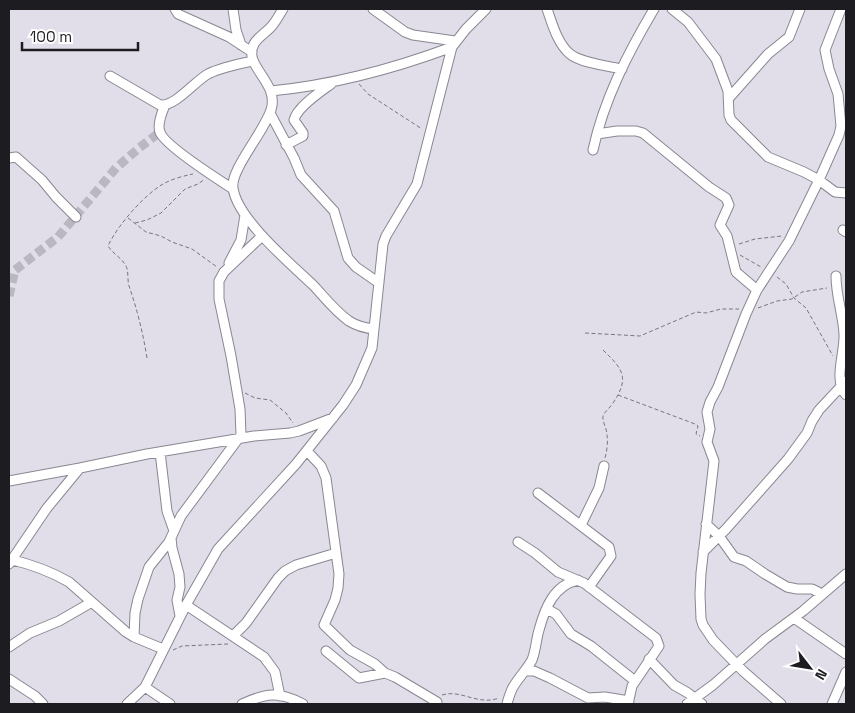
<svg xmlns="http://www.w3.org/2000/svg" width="855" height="713" viewBox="0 0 855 713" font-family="'Space Grotesk',sans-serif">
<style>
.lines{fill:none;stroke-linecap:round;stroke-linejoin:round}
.street-tunnel{stroke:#bab7c2;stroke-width:9;stroke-dasharray:9 4.5;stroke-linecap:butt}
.street-casing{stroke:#898791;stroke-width:11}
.path{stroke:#77767d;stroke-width:1;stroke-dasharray:4 2.5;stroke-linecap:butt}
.street{stroke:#fff;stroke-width:9}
</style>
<rect width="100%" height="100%" fill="#e1deea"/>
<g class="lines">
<path class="street-tunnel" d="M9,296L15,270L58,237L116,168L139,148L160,132"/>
<defs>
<path id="street" d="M175,9L178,14L229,37L252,52
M233,9L236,30L241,45
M283,9C279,15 276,22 270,28C265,33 257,38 254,44C242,66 280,82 271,110C264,132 230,170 233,188C237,219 291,264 314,286C325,298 335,311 349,321C357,326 364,328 374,329
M373,9L405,32L413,35L455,41
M547,9C552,23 557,43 570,54C581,63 608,66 622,69
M672,9L688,22L716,59L728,91L729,115L731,120L768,157L804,172L819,180L835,192L846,193
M110,76L160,105C175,107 195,81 208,74C222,67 238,64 253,61
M271,91C333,85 393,69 452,47
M729,98L768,54L789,37L800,9
M165,105C162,112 157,125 160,132C164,145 219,180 233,189
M270,113L294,158L301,175L334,211L348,258L356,267L379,283
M597,134L617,131H636L643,133L709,187L726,198L729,205L720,225L727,236L736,272L757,290
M286,145L303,136V133L294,120C297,107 320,92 331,84
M593,150C604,99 628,53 654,9
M9,158L16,157L42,180L56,197L76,217
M843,230L846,232
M229,263L241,240L245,215
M836,276C836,296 843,315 844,334C845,353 833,380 846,395
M307,451L321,466L326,478L339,574L338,588L335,600L324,625L350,650L375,664L385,673
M160,452L167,511L174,531
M9,481L80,468L147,454L254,436L290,433L299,431L333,418
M538,493L609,547L611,556L589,587
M706,524L719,536L734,557L746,561L765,574L787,587L797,589H812L822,594
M581,525L599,488L604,466
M171,538L172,548L179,574L180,587L177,600L180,616
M518,542L535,553L558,572L584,583L656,638L659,646L632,686L628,704
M703,552L726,529L788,459L807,433L812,421L819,410L846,381
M9,559C30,564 50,571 69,582L126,632L134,637L163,649
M9,564L47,508L80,468
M186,605L264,657L275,672L280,696
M547,609L556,614L571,634L591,646L635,681
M794,618L846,654
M233,636L246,623L278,578L285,571L296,565L336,553
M134,637L135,613L138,599L149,567L169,542L181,516L241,435L240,409L231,356L219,299V281L224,272L262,236
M9,647L30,633L59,621L92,602
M326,651L359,678L385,673L395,677L437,702
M649,659L674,685L688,693L702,704
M526,671H534L550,678L588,698L605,697L629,701
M9,679L35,696L43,704
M145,687L170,704
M127,704L145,687L186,605L218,549L296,464L343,405L356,385L372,348L383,244L386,236L417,184L452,47L466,29L486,9
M242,704C266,693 279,691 303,704
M507,704C508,699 510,694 512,689C517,679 526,671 532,660C536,650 536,640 539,630C545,608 554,585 578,580
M687,704L713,685L765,639L803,611L846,574
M781,704L743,671L713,640L703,625L701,619L700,594L701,573L714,461L707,442L710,429L707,412L710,402L718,387L746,314L757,290L789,241L819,180L839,135L841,126L838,94L829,69L825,50L841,9
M832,704L846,672"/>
</defs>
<use href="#street" class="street-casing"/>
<path class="path" d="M359,84L368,94L422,129
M128,218L146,232L161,236L172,242L192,249L217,267
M135,223L147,220L161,213L185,189L198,184L205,179
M739,244L755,239L782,236
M740,255L761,267
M777,277L786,284L794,298L806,308L833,356
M758,308L777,301L792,299L802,292L827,288
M585,333L640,336L696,312L706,313L721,309H739
M603,350C623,369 630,378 613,403C610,408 605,411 603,416C602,422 607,428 607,435C608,442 607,451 605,458
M147,358C143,333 137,309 129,286C127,279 129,272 126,266C122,258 113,254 108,246C117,226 144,195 163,184C172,179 183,176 193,174
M245,393L255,398L270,400L286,413L293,423
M618,395L695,424L698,426L696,434L700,436
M173,650L182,646L228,644
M442,695C461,689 478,706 499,698"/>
<use href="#street" class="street"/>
</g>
<rect width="855" height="713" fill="none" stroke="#1d1c20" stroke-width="20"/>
<g transform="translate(810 668) rotate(121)" stroke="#ffffff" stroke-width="4" paint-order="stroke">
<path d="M0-4L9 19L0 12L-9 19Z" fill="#1d1c20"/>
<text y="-8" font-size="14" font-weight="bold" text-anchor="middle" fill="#1d1c20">N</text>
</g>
<path d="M22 42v8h116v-8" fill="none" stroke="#1d1c20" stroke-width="2.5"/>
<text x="30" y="42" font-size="15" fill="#1d1c20" stroke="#ffffff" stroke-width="4" paint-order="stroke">100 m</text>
</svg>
